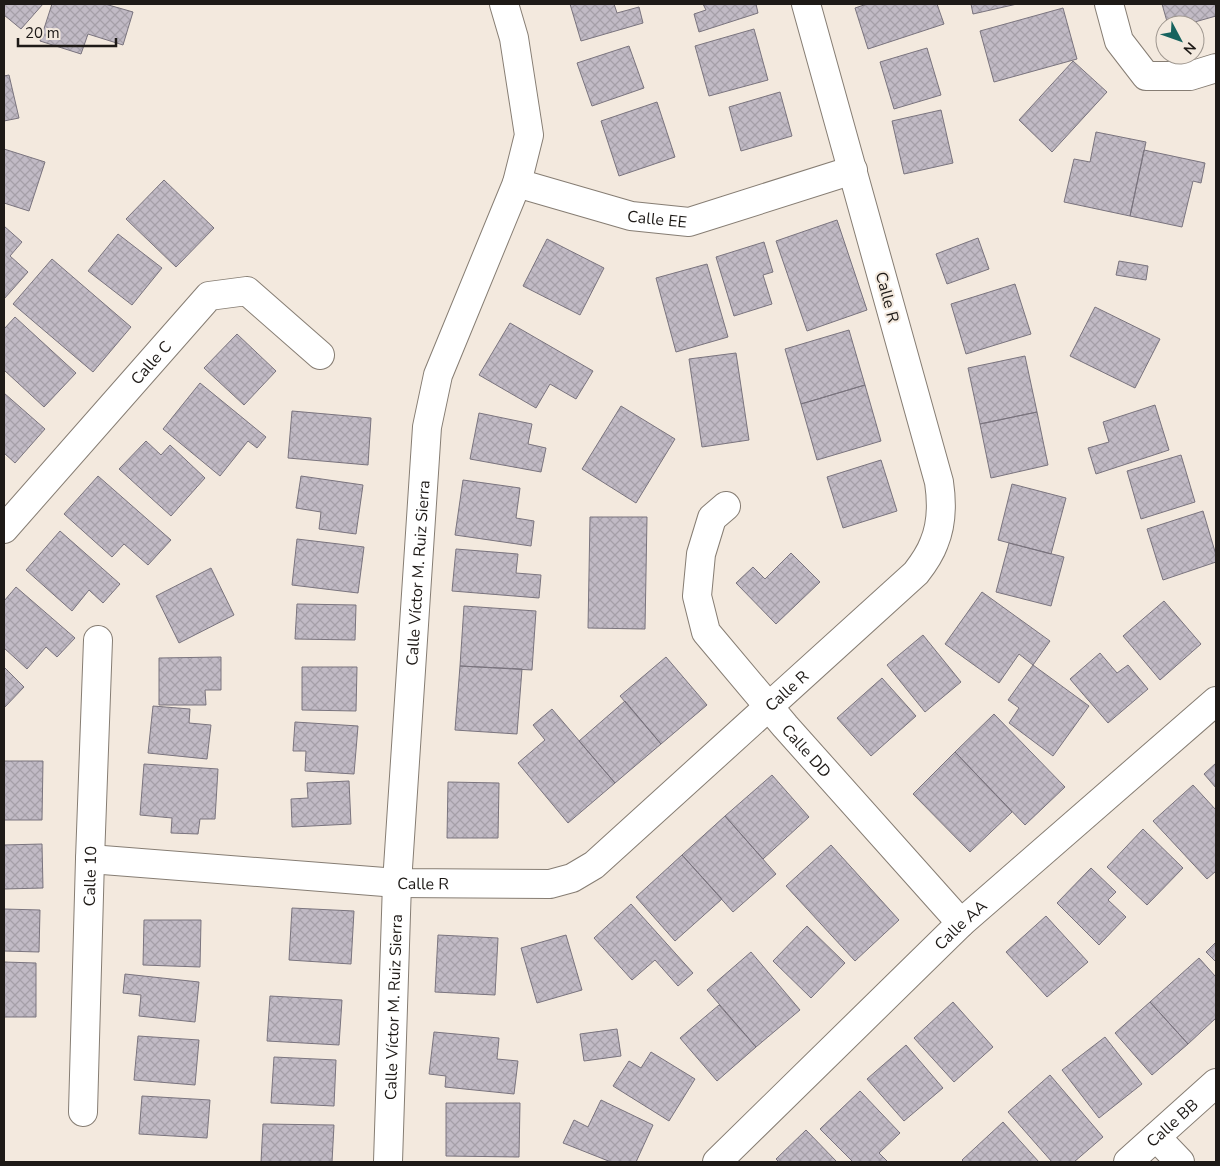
<svg xmlns="http://www.w3.org/2000/svg" width="1220" height="1166" viewBox="0 0 1220 1166" font-family="'Nunito Sans',sans-serif">
<style>
.building{fill:url(#building-cross-hatch);stroke:#7a747e}
.lines{fill:none;stroke-linecap:round;stroke-linejoin:round}
.street-casing{stroke:#867d73;stroke-width:30}
.street{stroke:#fff;stroke-width:28}
.labels{text-anchor:middle;stroke-width:4;stroke-linejoin:round;paint-order:stroke}
.street-label{font-size:16px;fill:#1e1a17;stroke:#f3e9de}
</style>
<defs>
<pattern id="building-cross-hatch" width="8" height="8" patternUnits="userSpaceOnUse" patternTransform="scale(1.25)"><rect width="8" height="8" fill="#c1bac5"/><path d="M0 0l8 8M0 8l8-8" fill="none" stroke="#a59fa8"/></pattern>
</defs>
<rect width="100%" height="100%" fill="#f3e9de"/>
<path class="building" d="M4,4H43L21,29L4,15Z
M52,4H105L133,12L123,45L88,34L81,54L40,41Z
M570,4H614L617,13L639,7L643,23L581,41Z
M703,4H756L758,13L699,32L694,14L706,10Z
M867,4H937L944,24L868,49L855,8Z
M971,4H1017L973,14Z
M1162,4H1216V16L1184,25H1168Z
M1063,8L1077,59L994,82L980,31Z
M754,29L768,80L709,96L695,46Z
M629,46L644,88L592,106L577,63Z
M927,48L941,95L894,109L880,62Z
M1073,61L1107,92L1052,152L1019,120Z
M9,75L19,118L4,121V76Z
M780,92L792,136L741,151L729,107Z
M657,102L675,157L619,176L601,121Z
M941,110L953,163L904,174L892,121Z
M1096,132L1146,142L1130,216L1064,202L1074,159L1090,162Z
M4,149L45,162L29,211L4,203Z
M1144,150L1205,163L1201,183L1193,181L1182,227L1130,216Z
M164,180L214,228L176,267L126,219Z
M837,220L867,310L807,331L776,241Z
M4,226L22,242L10,256L28,272L4,299Z
M118,234L162,268L132,305L88,271Z
M978,238L989,269L947,284L936,254Z
M547,239L604,268L580,315L523,286Z
M764,242L773,272L763,275L772,304L734,316L716,257Z
M52,259L131,327L93,372L13,304Z
M1119,261L1148,266L1146,280L1116,275Z
M707,264L728,337L676,352L656,278Z
M1015,284L1031,334L966,354L951,304Z
M1095,307L1160,339L1135,388L1070,356Z
M15,317L76,373L44,407L4,370V329Z
M510,323L593,371L576,399L550,384L536,408L479,375Z
M849,330L865,385L801,404L785,349Z
M237,334L276,371L244,405L204,368Z
M736,353L749,440L702,447L689,359Z
M1025,356L1037,412L980,424L968,368Z
M200,383L266,437L257,448L248,441L220,476L163,429Z
M865,385L881,441L817,460L801,404Z
M4,393L45,429L15,463L4,453Z
M1155,405L1169,450L1096,474L1088,448L1109,442L1103,422Z
M621,406L675,439L636,503L582,469Z
M292,411L371,418L368,465L288,458Z
M1037,412L1048,465L991,478L980,424Z
M479,413L532,424L528,444L546,448L541,472L470,459Z
M146,441L161,455L170,445L205,478L171,516L119,469Z
M1181,455L1195,502L1141,519L1127,471Z
M881,460L897,511L843,528L827,477Z
M98,476L171,540L148,565L124,544L112,557L64,514Z
M301,476L363,485L356,534L319,529L321,512L296,508Z
M463,480L520,488L516,518L534,521L531,546L455,535Z
M1012,484L1066,498L1051,554L998,540Z
M1203,511L1216,555V562L1163,580L1147,529Z
M590,517H647L645,629L588,628Z
M60,531L120,584L103,603L89,590L72,611L26,570Z
M297,539L364,547L358,593L292,585Z
M1009,543L1064,557L1051,606L996,592Z
M456,549L518,554L516,573L541,575L539,598L452,591Z
M791,553L820,582L776,624L736,583L753,567L765,579Z
M211,568L234,615L179,643L156,596Z
M16,587L75,638L57,657L46,647L27,669L4,648V601Z
M982,592L1050,641L1033,665L1019,654L999,683L945,644Z
M1164,601L1201,644L1160,680L1123,636Z
M297,604L356,605L355,640L295,639Z
M464,606L536,611L532,670L460,666Z
M923,635L961,682L925,712L887,665Z
M1100,653L1117,673L1128,665L1148,689L1108,723L1070,679Z
M221,657V690H205L206,705H159V658Z
M666,657L707,705L661,744L620,696Z
M1033,665L1089,706L1053,756L1009,723L1019,708L1008,700Z
M460,666L522,669L517,734L455,730Z
M4,667L24,687L4,708Z
M302,667H357L356,711L302,710Z
M882,678L916,716L871,756L837,718Z
M625,701L661,744L615,783L579,741Z
M153,706L190,709L189,723L211,725L207,759L148,753Z
M552,709L615,783L568,823L518,763L545,740L533,725Z
M994,714L1065,787L1025,825L955,752Z
M295,722L358,726L354,774L305,771L306,751H293Z
M955,752L1012,812L970,852L913,794Z
M4,761H43L42,820H4Z
M1216,763V788L1204,774Z
M144,764L218,769L215,819H200L198,834L171,833L172,818L140,815Z
M772,775L809,817L763,859L725,816Z
M349,781L351,824L292,827L291,799L308,798L307,783Z
M448,782L499,783L498,838H447Z
M1193,785L1216,810V871L1207,879L1153,821Z
M725,816L776,874L733,912L682,855Z
M1143,829L1183,868L1147,905L1107,867Z
M42,844L43,888L4,889V845Z
M831,845L899,920L855,961L786,886Z
M682,855L722,899L675,941L636,897Z
M1091,868L1116,892L1108,900L1126,917L1099,945L1057,903Z
M631,904L693,973L678,986L655,960L632,980L594,938Z
M292,908L354,911L351,964L289,960Z
M4,909L40,910L39,952L4,951Z
M1046,916L1088,962L1047,997L1006,952Z
M144,920H201L200,967L143,965Z
M807,926L845,963L811,998L773,961Z
M438,935L498,938L495,995L435,992Z
M566,935L582,990L537,1003L521,948Z
M1216,942V962L1206,952Z
M751,952L800,1010L756,1047L707,990Z
M1199,958L1216,977V1018L1188,1044L1150,1002Z
M4,962L36,963V1017H4Z
M125,974L199,982L195,1022L139,1016L141,995L123,993Z
M270,996L342,1000L339,1045L267,1041Z
M953,1002L993,1047L954,1082L914,1038Z
M1150,1002L1188,1044L1152,1075L1115,1033Z
M719,1005L756,1047L717,1081L680,1038Z
M617,1029L621,1056L584,1061L580,1034Z
M434,1032L499,1038L497,1059L518,1061L514,1094L445,1087L446,1076L429,1074Z
M138,1036L199,1040L195,1085L134,1080Z
M1105,1037L1142,1084L1099,1118L1062,1070Z
M906,1045L943,1088L904,1121L867,1079Z
M651,1052L695,1079L669,1121L613,1086L629,1061L641,1068Z
M274,1057L336,1060L334,1106L271,1103Z
M1050,1075L1103,1137L1074,1162H1052L1008,1112Z
M860,1091L900,1133L879,1153L888,1162H853L820,1129Z
M142,1096L210,1100L207,1138L139,1134Z
M601,1100L653,1125L636,1162H611L563,1143L574,1120L588,1127Z
M446,1103H520L519,1157L446,1156Z
M1003,1122L1039,1162H964L962,1160Z
M263,1124L334,1125L332,1162H261Z
M806,1130L837,1162H779L776,1159Z"/>
<g class="lines">
<defs>
<g id="street">
<path d="M1109,4L1119,41L1146,76H1190L1216,68"/>
<path id="s1" d="M517,183L631,216L689,222L853,170"/>
<path id="s2" d="M726,506L712,518L701,554L697,596L706,632L785,726L961,923"/>
<path id="s3" d="M4,529L209,296L247,291L320,355"/>
<path id="s4" d="M90,859L397,883L550,884L572,878L594,865L916,573C923,564 930,554 934,543C942,524 942,502 939,482L806,4"/>
<path id="s5" d="M83,1112L90,859L98,640"/>
<path d="M1156,1137L1180,1162"/>
<path id="s6" d="M388,1162L397,883L427,427L438,375L517,183L529,135L514,38L504,4"/>
<path id="s7" d="M717,1162L961,923L1216,701"/>
<path id="s8" d="M1128,1162L1216,1083"/>
</g>
</defs>
<use href="#street" class="street-casing"/>
<use href="#street" class="street"/>
</g>
<g class="labels">
<g class="street-label">
<text dy="6" stroke="none"><textPath href="#s1" startOffset="145">Calle EE</textPath></text>
<text transform="translate(888 297) rotate(75)" y="6">Calle R</text>
<text dy="6" stroke="none"><textPath href="#s3" startOffset="222">Calle C</textPath></text>
<text dy="6" stroke="none"><textPath href="#s6" startOffset="590">Calle Víctor M. Ruiz Sierra</textPath></text>
<text dy="6" stroke="none"><textPath href="#s4" startOffset="769">Calle R</textPath></text>
<text dy="6" stroke="none"><textPath href="#s2" startOffset="291">Calle DD</textPath></text>
<text dy="6" stroke="none"><textPath href="#s5" startOffset="236">Calle 10</textPath></text>
<text dy="6" stroke="none"><textPath href="#s4" startOffset="334">Calle R</textPath></text>
<text dy="6" stroke="none"><textPath href="#s7" startOffset="340">Calle AA</textPath></text>
<text dy="6" stroke="none"><textPath href="#s6" startOffset="155">Calle Víctor M. Ruiz Sierra</textPath></text>
<text dy="6" stroke="none"><textPath href="#s8" startOffset="59">Calle BB</textPath></text>
</g>
</g>
<rect width="1220" height="1166" fill="none" stroke="#1e1a17" stroke-width="10"/>
<g transform="translate(1180 40) rotate(131)"><circle r="24" fill="#f3e9de" stroke="#9e968e"/>
<path d="M0-4L9 19L0 12L-9 19Z" fill="#16635e"/>
<text y="-8" font-size="14" font-weight="bold" text-anchor="middle" fill="#1e1a17">N</text>
</g>
<path d="M18 38v8h98v-8" fill="none" stroke="#1e1a17" stroke-width="2.5"/>
<text x="25" y="38" font-size="15" fill="#1e1a17" stroke="#f3e9de" stroke-width="4" paint-order="stroke">20 m</text>
</svg>
